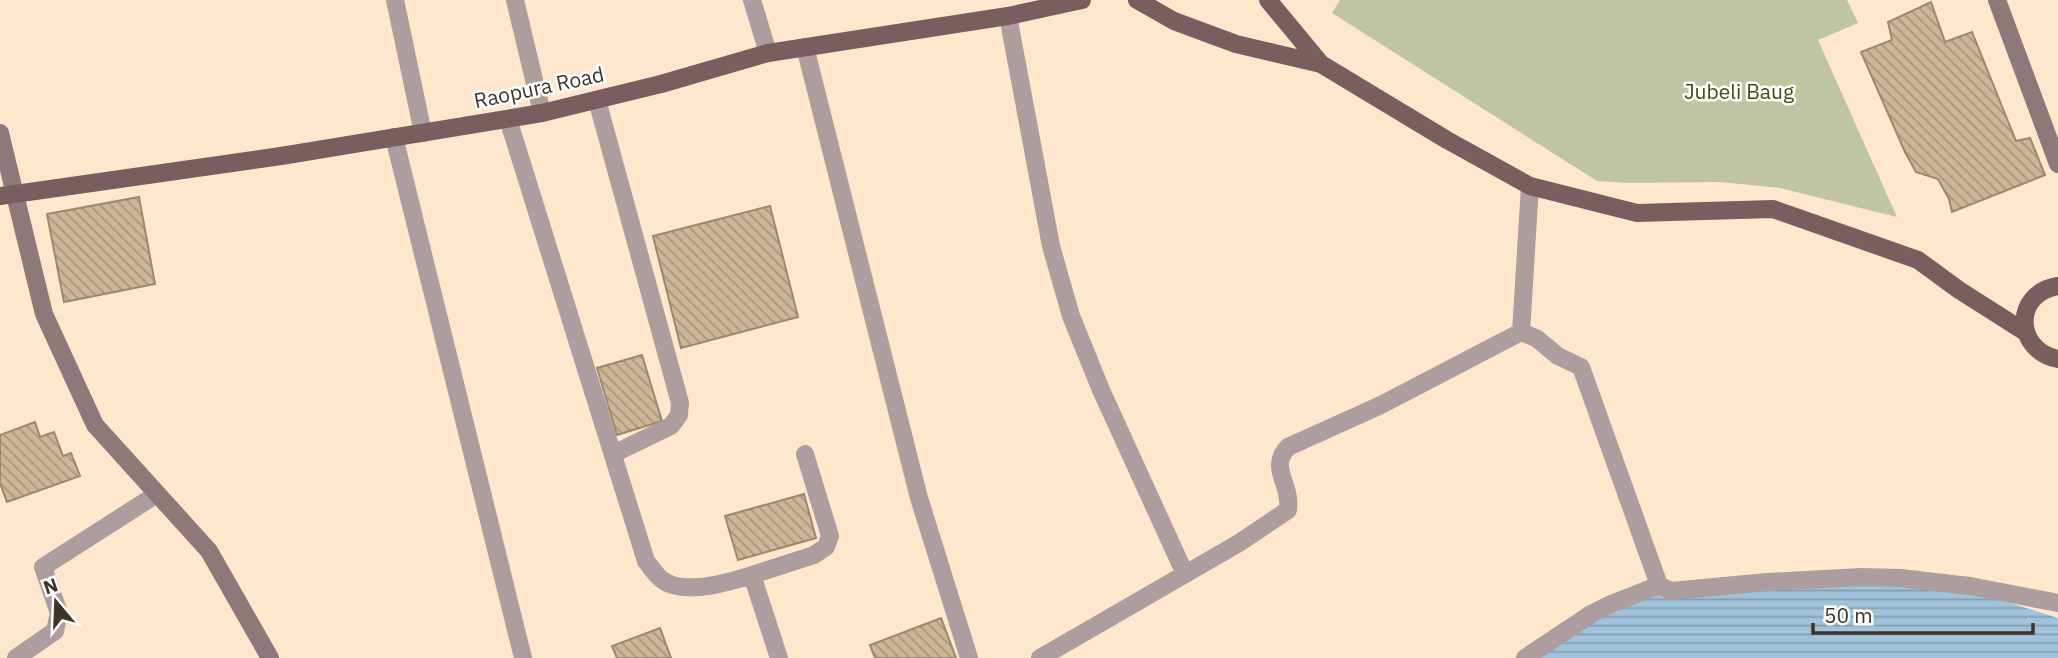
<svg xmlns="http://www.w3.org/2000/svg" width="2058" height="658" viewBox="0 0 2058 658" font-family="'IBM Plex Sans',sans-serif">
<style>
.park{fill:#bfc5a3}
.water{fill:url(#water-rules)}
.building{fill:url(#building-back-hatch);stroke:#9c876f;stroke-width:2}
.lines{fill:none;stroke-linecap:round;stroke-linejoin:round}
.street{stroke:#ae9d9e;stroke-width:18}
.secondary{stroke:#8f7879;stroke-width:18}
.primary{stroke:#795d5f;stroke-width:18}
.labels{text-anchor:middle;stroke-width:5;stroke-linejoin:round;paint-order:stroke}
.street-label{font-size:21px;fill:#3d342a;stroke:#fff}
.park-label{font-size:21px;fill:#464b10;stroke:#fff}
</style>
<defs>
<pattern id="water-rules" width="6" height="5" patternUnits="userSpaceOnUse" patternTransform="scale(1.75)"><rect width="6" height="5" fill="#a0c2da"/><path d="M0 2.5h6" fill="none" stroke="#849eb1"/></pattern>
<pattern id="building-back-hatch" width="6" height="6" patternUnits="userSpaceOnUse" patternTransform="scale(1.75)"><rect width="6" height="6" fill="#cfb598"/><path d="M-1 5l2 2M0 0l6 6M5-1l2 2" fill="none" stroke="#a9947c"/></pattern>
</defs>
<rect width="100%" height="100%" fill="#ffe7cd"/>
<path class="park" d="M1340,0H1847L1858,23L1818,40L1897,217L1780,188L1720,182L1628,183L1597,181L1332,13Z"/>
<path class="water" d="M1863,583L1972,591L2058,618V658H1534L1593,617L1660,591Z"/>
<path class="building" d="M1931,2L1945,42L1972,32L2016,141L2030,138L2045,175L1952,212L1949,199L1938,179L1916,172L1905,152L1861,52L1892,40L1888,22Z
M139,197L155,284L64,302L47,214Z
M770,206L798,317L681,348L653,236Z
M642,355L662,421L617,435L597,368Z
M35,422L40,437L54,432L63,456L71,453L80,476L7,502L0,483V435Z
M804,494L816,538L738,560L725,516Z
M941,618L956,658H875L870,645Z
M660,628L671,658H617L612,646Z"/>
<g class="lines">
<path class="street" d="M395,0L423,133
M515,0L542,113
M752,0L768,53
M1008,16L1051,246L1071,316L1101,390L1185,574
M805,47L919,498L969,658
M597,100L680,403L679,415L671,426L613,454
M508,119L646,561C653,570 659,580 670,584C692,593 730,582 752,575L779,658
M394,137L523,658
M1521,332L1536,338L1558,356L1581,367L1659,585
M752,575L814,555L826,547L830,536L805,454
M16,658L55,631L59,613L43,567L157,494
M1040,658L1239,543L1288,510C1292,484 1268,468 1288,447L1381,405L1521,332L1530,186
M1525,658L1591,614L1611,604L1659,585L1671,591L1767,582L1861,577L1900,578L1970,586L2058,603"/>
<path class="secondary" d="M1997,0L2058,164
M0,133L44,314L95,425L209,551L270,658"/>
<path class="primary" d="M1137,0L1174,21L1236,44L1321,64
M1268,0L1321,64L1447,140L1530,186L1637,213L1773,209L1918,260L1959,290L2025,332
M0,196L281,156L542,113L661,84L768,53L1008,16L1082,0
M2058,286C2013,293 2014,350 2058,359"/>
</g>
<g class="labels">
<g class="street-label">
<text transform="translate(539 88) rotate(-12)" y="7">Raopura Road</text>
</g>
<g class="park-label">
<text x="1739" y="99">Jubeli Baug</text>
</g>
</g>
<g transform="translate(56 602) rotate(341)" stroke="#ffffff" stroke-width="5" paint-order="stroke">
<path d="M0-5L12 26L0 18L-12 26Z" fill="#3d342a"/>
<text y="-10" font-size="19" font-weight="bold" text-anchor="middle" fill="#3d342a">N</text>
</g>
<path d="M1813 623v10h220v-10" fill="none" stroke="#3d342a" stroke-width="3.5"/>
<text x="1824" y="623" font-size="21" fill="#3d342a" stroke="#ffffff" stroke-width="5" paint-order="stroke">50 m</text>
</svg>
